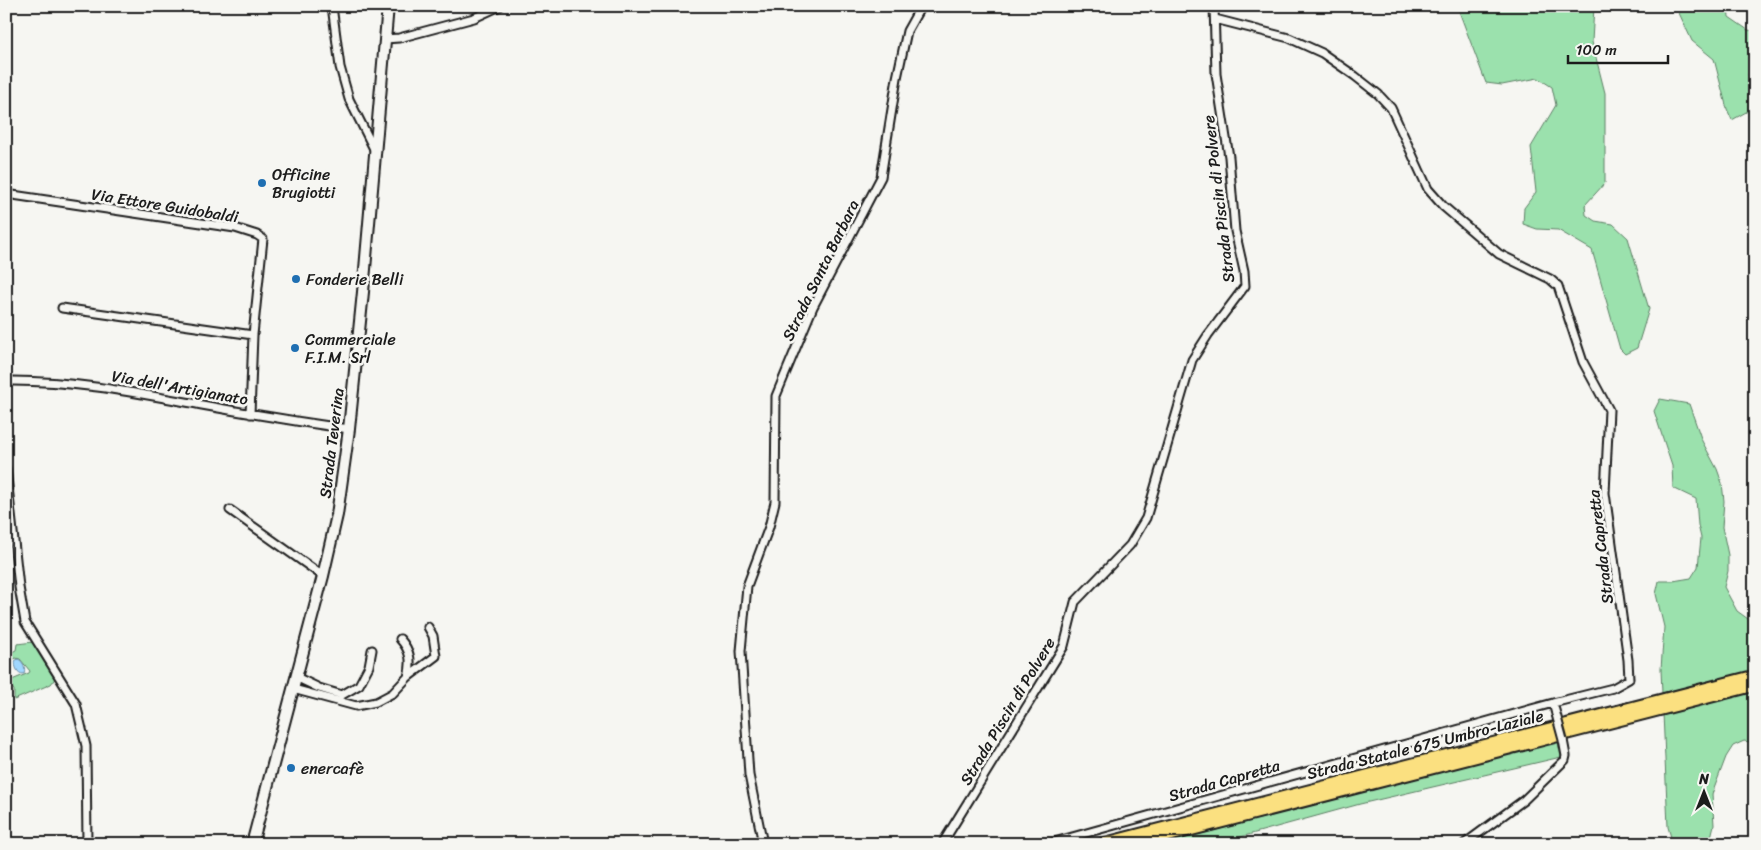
<svg xmlns="http://www.w3.org/2000/svg" width="1761" height="850" viewBox="0 0 1761 850" font-family="Sriracha,sans-serif">
<style>
.green{fill:#9be1ad;stroke:#5c7e64}
.water{fill:#a0d7ff;stroke:#6b8ca4}
.lines{fill:none;stroke-linecap:round;stroke-linejoin:round}
.minor-casing{stroke:#1c1c1c;stroke-width:11}
.secondary-casing{stroke:#1c1c1c;stroke-width:14}
.trunk-casing{stroke:#1c1c1c;stroke-width:15}
.minor{stroke:#f6f6f2;stroke-width:7}
.secondary{stroke:#f6f6f2;stroke-width:10}
.trunk{stroke:#fbe080;stroke-width:11}
.minor-bridge-casing{stroke:#1c1c1c;stroke-width:11;stroke-linecap:butt}
.minor-bridge{stroke:#f6f6f2;stroke-width:7}
.poi-dot{fill:#1f6fb2;stroke:#f6f6f2;stroke-width:2}
.labels{text-anchor:middle;stroke-width:5;stroke-linejoin:round;paint-order:stroke}
.poi-label{font-size:16px;fill:#1c1c1c;stroke:#f6f6f2;text-anchor:start}
.street-label{font-size:16px;fill:#1c1c1c;stroke:#f6f6f2}
</style>
<rect width="100%" height="100%" fill="#f6f6f2"/>
<filter id="ink" filterUnits="userSpaceOnUse"><feTurbulence type="fractalNoise" baseFrequency=".02" numOctaves="2"/><feDisplacementMap in="SourceGraphic" scale="10" xChannelSelector="R" yChannelSelector="G"/><feConvolveMatrix kernelMatrix="1 2 1 2 8 2 1 2 1" color-interpolation-filters="sRGB"/></filter>
<g filter="url(#ink)">
<path class="green" d="M1457,6H1594L1592,42L1605,93V183L1585,205L1586,215L1595,221L1613,224L1628,238L1649,309L1637,348L1625,354L1620,349L1592,250L1558,230L1537,229L1523,224L1524,208L1536,192L1531,147L1556,105L1552,87L1538,78L1502,85L1486,83Z
M1679,6H1728L1729,17L1748,30L1755,31V72L1748,74L1755,93V107L1732,120L1727,109L1714,59L1692,41L1679,13Z
M1660,399L1689,404L1702,441L1717,469L1722,483L1724,501L1722,527L1728,555V571L1724,587L1737,611L1755,624V670L1662,693L1661,669L1664,627L1656,594L1659,581H1673L1691,578L1698,567L1701,538L1698,525L1696,499L1673,488L1672,466L1654,411Z
M33,642L55,676L54,680L51,684L14,700V690L7,682L29,673L30,671L20,659L16,658L10,661L6,652L10,653L16,650L17,644Z
M1755,690V743L1744,741L1733,746L1726,757L1712,794L1714,825L1710,841L1705,844H1673L1668,827L1663,713Z
M1558,742L1561,757L1360,804L1215,844H1162Z"/>
<path class="water" d="M18,659C23,661 26,668 24,674C17,674 15,667 15,661Z"/>
<g class="lines">
<defs>
<path id="minor" d="M332,6L340,67L349,99L375,151
M1215,19L1289,38L1322,53L1355,76L1378,94L1391,108L1428,189L1443,206L1499,254L1550,279L1558,286L1583,362L1609,410L1605,493L1628,660L1629,679L1613,688L1553,703L1556,714
M385,39L399,38L474,18L500,6
M6,194L235,228L257,235L263,239L253,335L250,414
M62,308L253,335
M6,381C73,380 137,393 202,405C251,414 300,422 349,429
M6,468L19,587L25,622L76,704L86,746L87,844
M230,510L323,576
M400,639C411,651 412,662 408,677
M296,677L319,688L342,695L359,685L369,666L372,650
M293,689L356,706L376,702L393,693L408,677L436,656L433,636L428,627
M763,844L749,775L741,651L747,586L769,527L775,502L776,396L813,307L881,177L897,78L907,31L921,6
M942,844L1064,646L1075,602L1130,545L1146,518L1192,360L1208,335L1245,286L1244,271L1235,231L1229,157L1216,74L1214,6
M1047,844L1553,703
M1464,844L1524,800L1565,760L1566,756L1563,740"/>
<path id="secondary" d="M252,844L323,576L337,515L349,429L363,292L388,6"/>
<path id="trunk" d="M1103,844L1755,676
M1135,844L1755,685"/>
</defs>
<use href="#minor" class="minor-casing"/>
<use href="#secondary" class="secondary-casing"/>
<use href="#trunk" class="trunk-casing"/>
<use href="#minor" class="minor"/>
<use href="#secondary" class="secondary"/>
<use href="#trunk" class="trunk"/>
<defs>
<path id="minor-bridge" d="M1556,714L1563,740"/>
</defs>
<use href="#minor-bridge" class="minor-bridge-casing"/>
<use href="#minor-bridge" class="minor-bridge"/>
</g>
</g>
<g class="poi-dot">
<circle cx="262" cy="183" r="5"/>
<circle cx="296" cy="279" r="5"/>
<circle cx="295" cy="348" r="5"/>
<circle cx="291" cy="768" r="5"/>
</g>
<g class="labels">
<g class="poi-label">
<text x="272" y="180">Officine<tspan x="272" dy="18">Brugiotti</tspan></text>
<text x="306" y="285">Fonderie Belli</text>
<text x="305" y="345">Commerciale<tspan x="305" dy="18">F.I.M. Srl</tspan></text>
<text x="301" y="774">enercafè</text>
</g>
<g class="street-label">
<text transform="translate(1218 199) rotate(-97)" y="6">Strada Piscin di Polvere</text>
<text transform="translate(165 205) rotate(9)" y="6">Via Ettore Guidobaldi</text>
<text transform="translate(820 270) rotate(-64)" y="6">Strada Santa Barbara</text>
<text transform="translate(180 387) rotate(10)" y="6">Via dell'Artigianato</text>
<text transform="translate(331 443) rotate(-83)" y="6">Strada Teverina</text>
<text transform="translate(1600 547) rotate(-97)" y="6">Strada Capretta</text>
<text transform="translate(1007 711) rotate(-59)" y="6">Strada Piscin di Polvere</text>
<text transform="translate(1425 744) rotate(-14)" y="6">Strada Statale 675 Umbro-Laziale</text>
<text transform="translate(1224 780) rotate(-16)" y="6">Strada Capretta</text>
</g>
</g>
<rect width="1761" height="850" fill="none" stroke="#f6f6f2" stroke-width="25"/>
<rect x="12" y="12" width="1736" height="825" fill="none" stroke="#1c1c1c" stroke-width="2" filter="url(#ink)"/>
<g transform="translate(1704 792)" stroke="#f6f6f2" stroke-width="4" paint-order="stroke">
<path d="M0-4L9 19L0 12L-9 19Z" fill="#1c1c1c"/>
<text y="-8" font-size="14" font-weight="bold" text-anchor="middle" fill="#1c1c1c">N</text>
</g>
<path d="M1568 55v8h100v-8" fill="none" stroke="#1c1c1c" stroke-width="2.5"/>
<text x="1576" y="55" font-size="15" fill="#1c1c1c" stroke="#f6f6f2" stroke-width="4" paint-order="stroke">100 m</text>
</svg>
